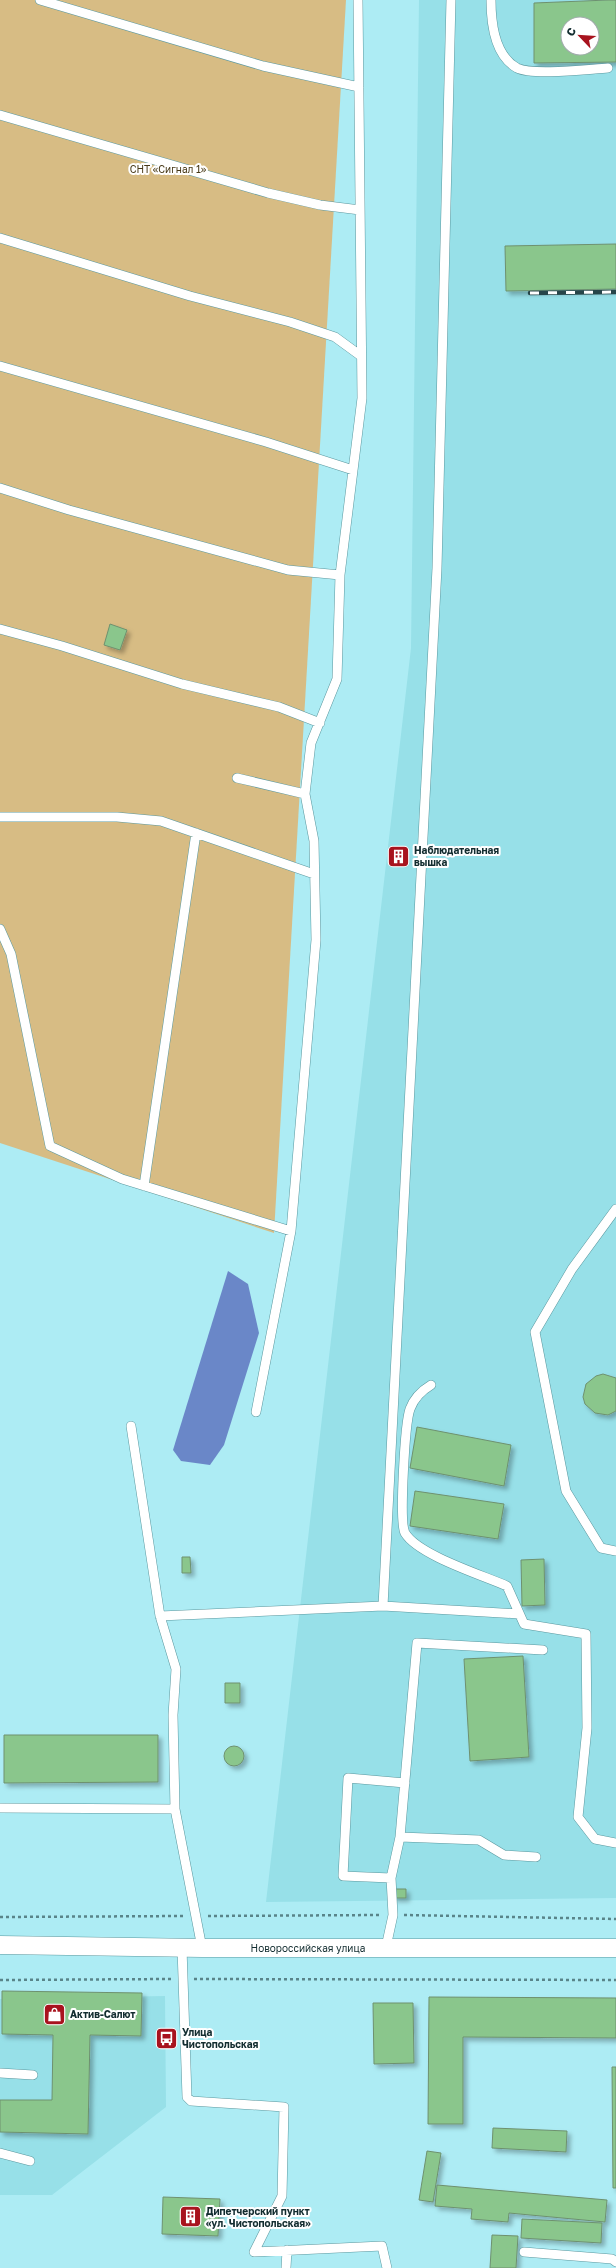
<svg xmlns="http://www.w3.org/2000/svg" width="616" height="2268" viewBox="0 0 616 2268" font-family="'Golos Text',sans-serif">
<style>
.built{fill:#97e0e8;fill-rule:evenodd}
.green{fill:#d7bc84}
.water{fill:#6a87c8}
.building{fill:#8ac68c;stroke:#6e916f;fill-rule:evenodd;filter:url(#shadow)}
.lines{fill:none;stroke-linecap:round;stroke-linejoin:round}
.service-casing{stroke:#5b989f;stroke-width:10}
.minor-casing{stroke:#5b989f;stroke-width:19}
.path{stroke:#598489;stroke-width:2.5;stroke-dasharray:3 3;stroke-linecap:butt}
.service{stroke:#fff;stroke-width:9}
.minor{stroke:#fff;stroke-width:18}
.rail-casing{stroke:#274549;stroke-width:4.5}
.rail{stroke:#fff;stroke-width:3;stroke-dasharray:9;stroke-linecap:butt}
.labels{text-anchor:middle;stroke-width:4;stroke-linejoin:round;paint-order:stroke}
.park-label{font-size:10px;fill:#473816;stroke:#fff}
.poi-label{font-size:10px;font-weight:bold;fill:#132d30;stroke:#fff;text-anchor:start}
.street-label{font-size:10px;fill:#132d30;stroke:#fff}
</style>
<defs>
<filter id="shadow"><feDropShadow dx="3.5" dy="3.5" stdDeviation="2" flood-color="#0004"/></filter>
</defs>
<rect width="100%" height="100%" fill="#adecf4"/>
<path class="built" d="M419,0H616V1898L266,1902L411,648ZM568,24H592V48H568Z
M165,1996L166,2107L52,2195H0V1999Z"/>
<path class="green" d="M0,0H346L274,1233L0,1143Z"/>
<path class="water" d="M228,1271L248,1284L259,1333L224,1445L210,1465L181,1461L173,1450Z"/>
<path class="building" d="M608,0H616V62L534,63V3ZM568,24H592V48H568Z
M616,244V289L506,291L505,246Z
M110,624L127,630L120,650L104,645Z
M395,852L404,853V860H395Z
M603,1374L616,1378V1411L608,1415L595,1413L585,1404L583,1397L586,1384L596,1376Z
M417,1427L511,1445L504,1486L410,1468Z
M415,1491L504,1504L498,1539L410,1526Z
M182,1557H190L191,1573H182Z
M544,1559L545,1605L522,1606L521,1560Z
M523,1656L529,1757L470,1761L464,1659Z
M225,1683H240V1703H225Z
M4,1735H158V1782L4,1783Z
M224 1756a10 10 0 1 1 20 0a10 10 0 1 1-20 0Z
M393,1889H406V1898H393Z
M2,1991L142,1993L141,2036L90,2035L88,2134L0,2132V2100H52L53,2035L2,2034Z
M429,1997L616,1998V2038L463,2037V2124H428Z
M373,2003H413L414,2063L374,2064Z
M612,2067H616V2188H613Z
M493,2128L567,2131L566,2152L492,2148Z
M427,2151L441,2153L433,2202L419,2200Z
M437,2185L607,2200L605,2222L509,2213L508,2222L471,2219L472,2209L435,2206Z
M163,2197L220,2199L218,2236L162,2234Z
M522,2219L602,2223L601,2243L521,2238Z
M492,2235L518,2236L516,2268H490Z"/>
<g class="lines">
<defs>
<path id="service" d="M40,0L263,66L359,87
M491,0C491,23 494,55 517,68C533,76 589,69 608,68
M0,115L268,193L320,205L360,210
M0,238L190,296L290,322L335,337L361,356
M0,366L266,442L353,470
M0,488L69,510L288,570L340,575
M0,629L62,646L182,684L279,707L320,723
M237,778L305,794
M0,817H117L161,821L314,874
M0,929L11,954L50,1146L122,1179L291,1231
M144,1186L196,833
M616,1209L572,1269L535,1332L566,1491L601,1548L616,1551
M431,1385C421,1391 414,1398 410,1409C405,1423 399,1522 405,1533C418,1555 482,1575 507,1586L524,1624L586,1634L587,1728L578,1817L595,1839L616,1843
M256,1412L291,1231L316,940L314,841L305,794L311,743L337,679L340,575L362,398L358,0
M131,1426L160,1616L176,1669L173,1715L175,1809L202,1948
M383,1606L437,568L451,0
M160,1616L383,1606L519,1614
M0,1808L175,1809
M400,1837L479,1840L504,1855L536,1857
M391,1878L343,1876L348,1778L405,1783
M386,1947L393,1915L391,1878L400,1837L417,1643L543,1650
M182,1948L187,2097L191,2101L284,2107L282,2196L254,2252L382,2246L387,2268
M0,2073L33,2075
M0,2153L30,2161
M524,2252L612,2259L616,2262
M286,2268L287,2250"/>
<g id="minor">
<path id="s1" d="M0,1945L202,1948H616"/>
</g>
</defs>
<use href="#service" class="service-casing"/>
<use href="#minor" class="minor-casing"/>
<path class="path" d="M404,1915L616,1919
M208,1916L381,1915
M0,1917L183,1916
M194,1979L616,1980
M0,1980L171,1979"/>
<use href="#service" class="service"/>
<use href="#minor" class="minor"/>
<defs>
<path id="rail" d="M530,293L616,292"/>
</defs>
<use href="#rail" class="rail-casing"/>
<use href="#rail" class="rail"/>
</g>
<defs>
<symbol id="building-square" viewBox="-11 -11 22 22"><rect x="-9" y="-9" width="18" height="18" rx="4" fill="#a8131e" stroke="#fff"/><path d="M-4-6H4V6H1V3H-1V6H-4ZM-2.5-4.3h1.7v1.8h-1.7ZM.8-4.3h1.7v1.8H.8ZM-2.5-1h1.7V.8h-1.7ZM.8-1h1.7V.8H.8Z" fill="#fff"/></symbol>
<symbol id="shop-square" viewBox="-11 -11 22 22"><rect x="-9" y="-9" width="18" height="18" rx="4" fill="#a8131e" stroke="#fff"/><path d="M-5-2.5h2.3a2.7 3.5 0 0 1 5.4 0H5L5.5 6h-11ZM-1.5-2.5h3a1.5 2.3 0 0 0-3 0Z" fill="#fff"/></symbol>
<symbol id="bus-square" viewBox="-11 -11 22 22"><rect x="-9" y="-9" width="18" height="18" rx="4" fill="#a8131e" stroke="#fff"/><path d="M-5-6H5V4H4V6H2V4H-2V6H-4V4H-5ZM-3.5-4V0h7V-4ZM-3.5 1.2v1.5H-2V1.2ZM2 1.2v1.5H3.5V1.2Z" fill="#fff"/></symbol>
</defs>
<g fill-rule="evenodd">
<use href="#building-square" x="386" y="844" width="25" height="25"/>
<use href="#shop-square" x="42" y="2002" width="25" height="25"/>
<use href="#bus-square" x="154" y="2026" width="25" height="25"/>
<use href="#building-square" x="178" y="2204" width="25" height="25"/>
</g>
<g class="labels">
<g class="park-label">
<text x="168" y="173">СНТ «Сигнал 1»</text>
</g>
<g class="poi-label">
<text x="414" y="854">Наблюдательная<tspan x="414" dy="12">вышка</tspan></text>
<text x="70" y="2018">Актив-Салют</text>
<text x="182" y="2036">Улица<tspan x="182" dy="12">Чистопольская</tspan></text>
<text x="206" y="2215">Дипетчерский пункт<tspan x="206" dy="12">«ул. Чистопольская»</tspan></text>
</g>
<g class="street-label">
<text dy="4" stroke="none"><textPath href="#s1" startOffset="308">Новороссийская улица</textPath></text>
</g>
</g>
<g transform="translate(580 36) rotate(295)"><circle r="19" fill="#ffffff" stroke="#a1abac"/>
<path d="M0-3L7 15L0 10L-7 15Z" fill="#a8131e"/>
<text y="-6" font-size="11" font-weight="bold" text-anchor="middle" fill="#132d30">С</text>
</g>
</svg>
